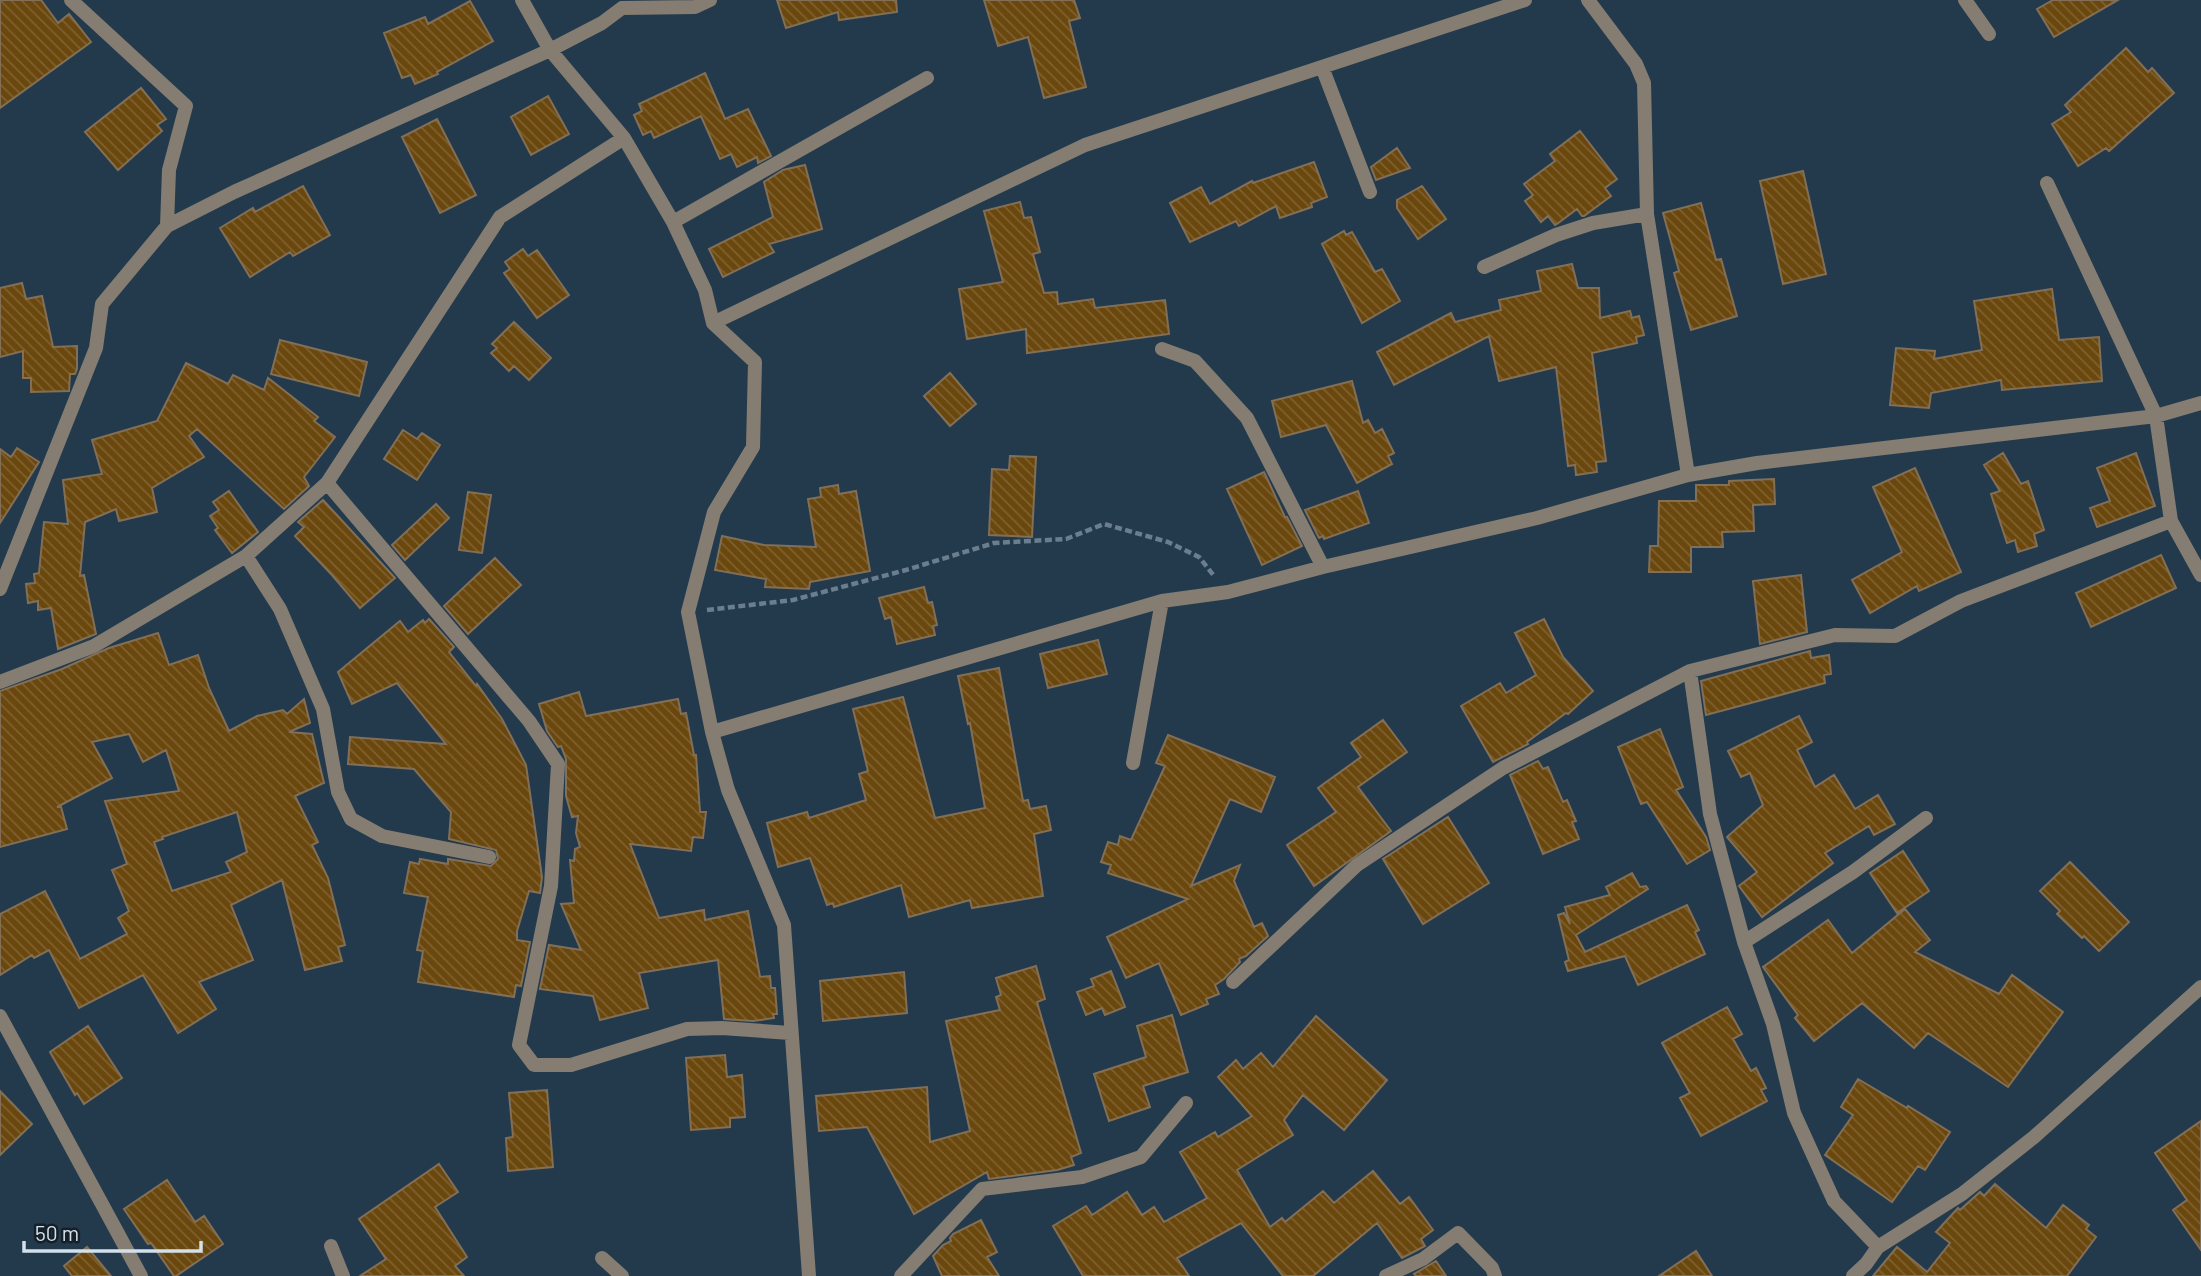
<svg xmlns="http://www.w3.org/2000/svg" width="2201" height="1276" viewBox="0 0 2201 1276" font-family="Barlow,sans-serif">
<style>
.building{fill:url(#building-back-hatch);stroke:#826f56;stroke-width:2;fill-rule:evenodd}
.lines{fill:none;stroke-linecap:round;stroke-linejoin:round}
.path{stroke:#6b7e8e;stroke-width:4.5;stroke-dasharray:7 3.5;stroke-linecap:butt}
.street{stroke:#857d71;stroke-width:14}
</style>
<defs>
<pattern id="building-back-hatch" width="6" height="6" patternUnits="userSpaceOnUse" patternTransform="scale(1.75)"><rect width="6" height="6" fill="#6a470c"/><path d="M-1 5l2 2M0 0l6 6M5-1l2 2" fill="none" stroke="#7e6130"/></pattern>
</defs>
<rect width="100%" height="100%" fill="#233a4d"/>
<path class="building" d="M0,0H41L58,23L69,14L91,42L0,108Z
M777,0H896L897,12L839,20L838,12L786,28Z
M984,0H1074L1080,18L1069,21L1086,87L1044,98L1028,37L998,46Z
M2053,0H2118L2054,37L2037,9Z
M470,1L493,41L437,72L438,74L415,84L411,75L402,78L384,33L425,17L428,24Z
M2126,48L2148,72L2152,68L2174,93L2109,151L2106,148L2078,166L2052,124L2071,112L2065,105Z
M705,73L725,119L748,109L771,156L758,163L757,157L737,167L731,154L720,159L701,116L654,138L651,131L643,135L634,115L642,111L639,104Z
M141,88L166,119L157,125L162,131L118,170L85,132Z
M548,96L569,134L531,155L511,117Z
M437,119L476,195L440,213L402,137Z
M1580,131L1617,179L1605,188L1611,196L1584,216H1582L1577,209L1557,224L1555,225L1548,216L1541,222L1525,201L1533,195L1524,184L1555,161L1550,154Z
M1397,148L1410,168L1376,180L1371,167Z
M1314,162L1327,197L1311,203L1312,207L1280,218L1276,206L1239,226L1236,221L1190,242L1170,203L1201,187L1210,204L1252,181L1253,183Z
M805,165L822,229L769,244L774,252L723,277L709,249L773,217L764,182L783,170Z
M1803,171L1826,274L1783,284L1760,181Z
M303,186L330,235L293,256L290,252L250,277L220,228L253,208L255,212Z
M1422,186L1446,219L1418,239L1397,208V200Z
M1020,202L1024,218L1031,217L1040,252L1033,254L1044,293L1057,292L1058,304L1093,299L1095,308L1165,300L1169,334L1027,353L1026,329L967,339L959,289L1003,282L984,211Z
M1701,203L1716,260L1721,259L1737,316L1691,330L1674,273L1679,271L1663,213Z
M1344,231L1346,235L1352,232L1375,272L1382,269L1400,301L1362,323L1322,244Z
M523,249L528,256L537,250L569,295L537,318L504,273L510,269L505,262Z
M1572,264L1578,288H1599L1600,318L1630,311L1632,318L1639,316L1644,335L1636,337L1637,343L1592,353L1606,461L1596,462L1597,472L1576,475L1575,465L1568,466L1556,367L1499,381L1489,336L1394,385L1377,352L1451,313L1455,322L1501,310L1499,300L1541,291L1537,271Z
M22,283L26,299L42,296L53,347L77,346V369L75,374H70L69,391L31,392V378H23V351L0,357V288Z
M2052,289L2059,340L2099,337L2102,381L2002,390L2001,380L1931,393L1929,408L1890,405L1896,348L1935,351L1934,359L1982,350L1974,301Z
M514,322L551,358L529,380L514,366L509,371L491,353L497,348L492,344Z
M280,340L367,362L359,396L271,374Z
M186,363L228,384L233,375L264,390L268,378L318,417L314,421L335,437L304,477L309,486L284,509L197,429L189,436L204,457L152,488L157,512L119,521L116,509L85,522L80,576L84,575L96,634L58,649L51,608L38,610V601L28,603L26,584L35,583L34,574L39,573L44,522L68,524L63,480L102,474L92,440L157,421Z
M950,373L976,404L950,426L924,396Z
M1352,381L1363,423L1368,420L1375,433L1382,429L1394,453L1388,456L1392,464L1357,483L1326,425L1281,437L1272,401Z
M403,430L417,439L422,433L440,445L417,480L384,459Z
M17,448L39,462L0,523V449L11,457Z
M2003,453L2021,484L2028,481L2044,530L2034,534L2037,546L2018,552L2015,540L2007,543L1991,494L2000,491L1984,465Z
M2136,453L2155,506L2097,527L2090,508L2110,501L2097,468Z
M1010,456L1036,457L1032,537L989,535L992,469L1009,470Z
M1915,468L1961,572L1919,591L1917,586L1870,613L1852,580L1902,552L1873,487Z
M1264,472L1285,517H1287L1302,546L1262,565L1227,489Z
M1774,479L1775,504L1753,505L1754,531L1722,532L1723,547H1691V572H1649L1650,546H1658L1659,501H1696V485H1729V481Z
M838,485L839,494L856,491L870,571L810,582L809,589L765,587L766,579L715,570L722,536L764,545L816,547L808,499L821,497L820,488Z
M229,491L258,532L232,553L215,530L218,528L210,516L219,510L213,502Z
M1358,491L1369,523L1324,539L1323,536L1319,538L1305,510Z
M468,492L491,495L482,553L459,550Z
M323,500L395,578L360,608L332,575L295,536L304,527L298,522Z
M436,504L449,518L405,560L392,545Z
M2161,555L2176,588L2091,627L2076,593Z
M495,558L521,585L468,634L444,606Z
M1801,575L1807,632L1760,644L1753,581Z
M924,587L928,603L932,602L937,625L933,626L935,635L897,644L891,617L885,619L879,598Z
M429,619L454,647L449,652L476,686L477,684L502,719L526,765L542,877L540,893L529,891L517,931V940L530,942L521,986L516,985L514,997L418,982L423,951L417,950L428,897L404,893L410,862L419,864L420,859L448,864V859L491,866L498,859L496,850L449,839L451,812L414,769L348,764L350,737L446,744L397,683L352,704L338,672L400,621L408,632L423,620L425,623Z
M1544,619L1563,657L1593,691L1568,714L1566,713L1527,742L1528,744L1493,762L1461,706L1500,683L1506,693L1536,675L1515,633Z
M158,633L169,665L198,655L209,688L229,731L257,716L283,710L287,714L304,699L310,723L289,732L312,734L324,783L295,796L318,842L312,845L328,878L345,945L338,947L342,961L305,970L282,880L231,905L253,960L199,982L216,1009L178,1033L143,975L79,1008L49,950L34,958L32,955L0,975V914L45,891L80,959L127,934L118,918L129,911L112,870L127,864L105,801L179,791L166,750L143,762L129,734L92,742L112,778L57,807H61L67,829L0,847V691L62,669L109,648ZM237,812L247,852L226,862L231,872L172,891L154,842L163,839L162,837Z
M1098,640L1107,674L1048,688L1040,654Z
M1810,651L1811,658L1829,655L1831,674L1824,675L1825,683L1706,715L1701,681Z
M999,668L1023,801L1028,800L1030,809L1046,806L1051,830L1034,834L1043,896L972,908L970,900L909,917L901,885L834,907L833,903L827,905L810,858L778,867L767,823L807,812L809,818L866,800L859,774L868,771L853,709L903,697L935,818L985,808L970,723L968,724L958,676Z
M579,692L586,716L678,699L681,714L686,713L694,755H696L700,812H706L703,838L693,837L691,851L630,844L659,918L704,910L705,920L748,911L760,977L770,976L771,988H775L777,1014H773L774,1018L753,1021L724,1019L718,960L639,973L648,1008L600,1020L593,996L540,989L549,945L581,950L561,904L574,903L570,860L574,861L575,849L580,847L576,833L578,816L572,817L566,796V759L561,746L558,747L547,731L539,704Z
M1799,716L1812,742L1797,750L1815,787L1834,775L1855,809L1878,795L1895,824L1874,835L1869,826L1825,853L1833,863L1762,917L1739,886L1757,872L1727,837L1763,805L1750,773L1741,777L1728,751Z
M1383,720L1407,752L1358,787L1391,831L1314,886L1287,845L1336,812L1318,788L1361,757L1351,743Z
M1660,729L1683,787L1676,790L1706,837L1710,850L1687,864L1647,802L1641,804L1618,747Z
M1168,735L1275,777L1261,812L1230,799L1191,886L1240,865L1234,881L1254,927L1262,923L1268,936L1246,956L1239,959L1240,962L1224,979L1215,985L1219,994L1206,999L1208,1004L1181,1015L1159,963L1126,978L1107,937L1188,899L1108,873L1111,865L1101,862L1108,842L1118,845L1120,836L1131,840L1165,766L1156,763Z
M1538,761L1543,769L1548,767L1563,802L1567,800L1576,821L1572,822L1579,839L1543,854L1510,775Z
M1448,817L1489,883L1423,924L1383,859Z
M1903,851L1929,891L1897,913L1870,873Z
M2070,862L2129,922L2099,951L2084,936L2082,938L2057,914L2060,911L2040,891Z
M1632,873L1640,887L1646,886L1648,889L1576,935L1585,952L1687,905L1699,930L1695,932L1705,954L1638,985L1625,956L1568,971L1565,962L1569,960L1558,915L1564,913L1570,924L1565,907L1610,895L1606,887Z
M1905,909L1930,940L1915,952L1999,994L2012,975L2063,1012L2008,1087L1928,1033L1914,1048L1862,1003L1814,1041L1795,1018L1798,1015L1763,967L1828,920L1852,953Z
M1036,966L1045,999L1037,1002L1081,1153L1071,1157L1074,1165L1057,1170L989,1179L987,1172L914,1214L867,1127L819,1131L816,1096L927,1087L930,1142L970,1131L946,1021L1000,1010L996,997L1001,995L996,978Z
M1111,971L1125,1007L1105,1015L1102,1008L1086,1015L1077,992L1094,986L1091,979Z
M904,972L907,1013L823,1021L820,981Z
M1727,1007L1742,1034L1733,1039L1751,1071L1756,1068L1766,1088L1761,1090L1767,1101L1701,1136L1680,1098L1690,1093L1662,1043Z
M1172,1015L1188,1072L1143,1086L1150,1107L1109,1121L1094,1074L1146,1057L1137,1026Z
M1316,1016L1387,1080L1344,1130L1303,1095L1284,1120L1293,1135L1237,1170L1270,1227L1282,1218L1285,1222L1323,1191L1334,1203L1373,1171L1400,1204L1409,1197L1433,1230L1421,1239L1425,1246L1402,1258L1377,1223L1313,1276H1283L1241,1223L1177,1258L1189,1276H1083L1053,1226L1086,1206L1092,1215L1127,1192L1142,1215L1154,1207L1164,1222L1207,1198L1180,1152L1215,1132L1218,1137L1252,1116L1218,1077L1236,1060L1243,1069L1261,1053L1273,1067Z
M88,1026L122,1078L84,1104L77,1093L75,1095L50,1052Z
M725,1055L727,1077L742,1075L745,1117L730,1118V1127L691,1130L686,1058Z
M1858,1079L1907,1108L1908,1106L1950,1132L1925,1170L1918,1166L1892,1202L1825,1155L1853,1115L1841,1107Z
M547,1090L553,1167L508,1171L506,1138L513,1137L509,1093Z
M0,1091L32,1124L0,1155Z
M2201,1121V1250L2173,1210L2187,1200L2155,1153Z
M439,1164L458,1192L435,1207L467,1257L455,1266L464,1276H360L386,1259L359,1219Z
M167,1180L195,1222L204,1216L223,1244L176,1276H174L151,1243L148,1244L124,1209Z
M1995,1184L2046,1228L2063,1205L2089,1225L2086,1229L2096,1237L2067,1276H1873L1897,1247L1927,1272L1950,1243L1936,1232L1958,1208L1960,1210L1980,1192L1984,1196Z
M981,1220L997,1252L987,1257L999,1276H942L933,1256L943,1245L951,1241L950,1238L953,1234Z
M87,1247L111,1276H72L64,1266Z
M1696,1251L1712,1276H1659Z
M1436,1261L1446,1276H1416L1414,1274Z"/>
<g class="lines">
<path class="path" d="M707,610L793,600L906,570L994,543L1066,539L1104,524L1168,542L1199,557L1214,576"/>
<path class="street" d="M71,0L186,106L169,170L167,226L234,192L550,50L602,23L622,8L695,7L710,0
M522,0L550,50L624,138L673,222L705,290L713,323L755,362L753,447L714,512L688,612L712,732L728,790L784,925L809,1276
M1588,0L1636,64L1644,83L1647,214L1688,475
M1965,0L1989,34
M1322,67L1370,192
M2047,183L2156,416L2171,521L2201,575
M673,222L927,78
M1484,267L1556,235L1593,223L1647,214
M713,323L1085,145L1525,0
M1162,349L1195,361L1247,418L1323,567
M327,483L529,721L558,764L551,886L519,1045L534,1065H571L687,1029L722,1028L790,1033
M246,556L280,609L323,709L338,792L351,819L382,836L489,857
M0,589L96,348L102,304L167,226
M1690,671L1710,814L1744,942L1773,1024L1794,1113L1834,1201L1878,1247
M0,682L94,646L246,556L327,483L500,217L624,138
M712,732L1162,601L1228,592L1323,567L1537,518L1688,475L1757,463L2156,416L2201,403
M1133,763L1162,601
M1744,942L1853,872L1926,818
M1233,982L1357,865L1503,768L1690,671L1835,635L1895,636L1961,601L2171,521
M0,1016L141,1276
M331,1246L343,1276
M602,1258L622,1276
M901,1276L982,1189L1082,1177L1141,1157L1186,1103
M1386,1276L1423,1259L1458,1233L1492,1268L1495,1276
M1853,1276L1866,1264L1878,1247L1962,1194L2034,1137L2201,987"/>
</g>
<path d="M24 1241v10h177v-10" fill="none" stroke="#d3e1ed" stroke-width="3.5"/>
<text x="35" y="1241" font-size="21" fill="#d3e1ed" stroke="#162028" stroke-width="5" paint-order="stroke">50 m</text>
</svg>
